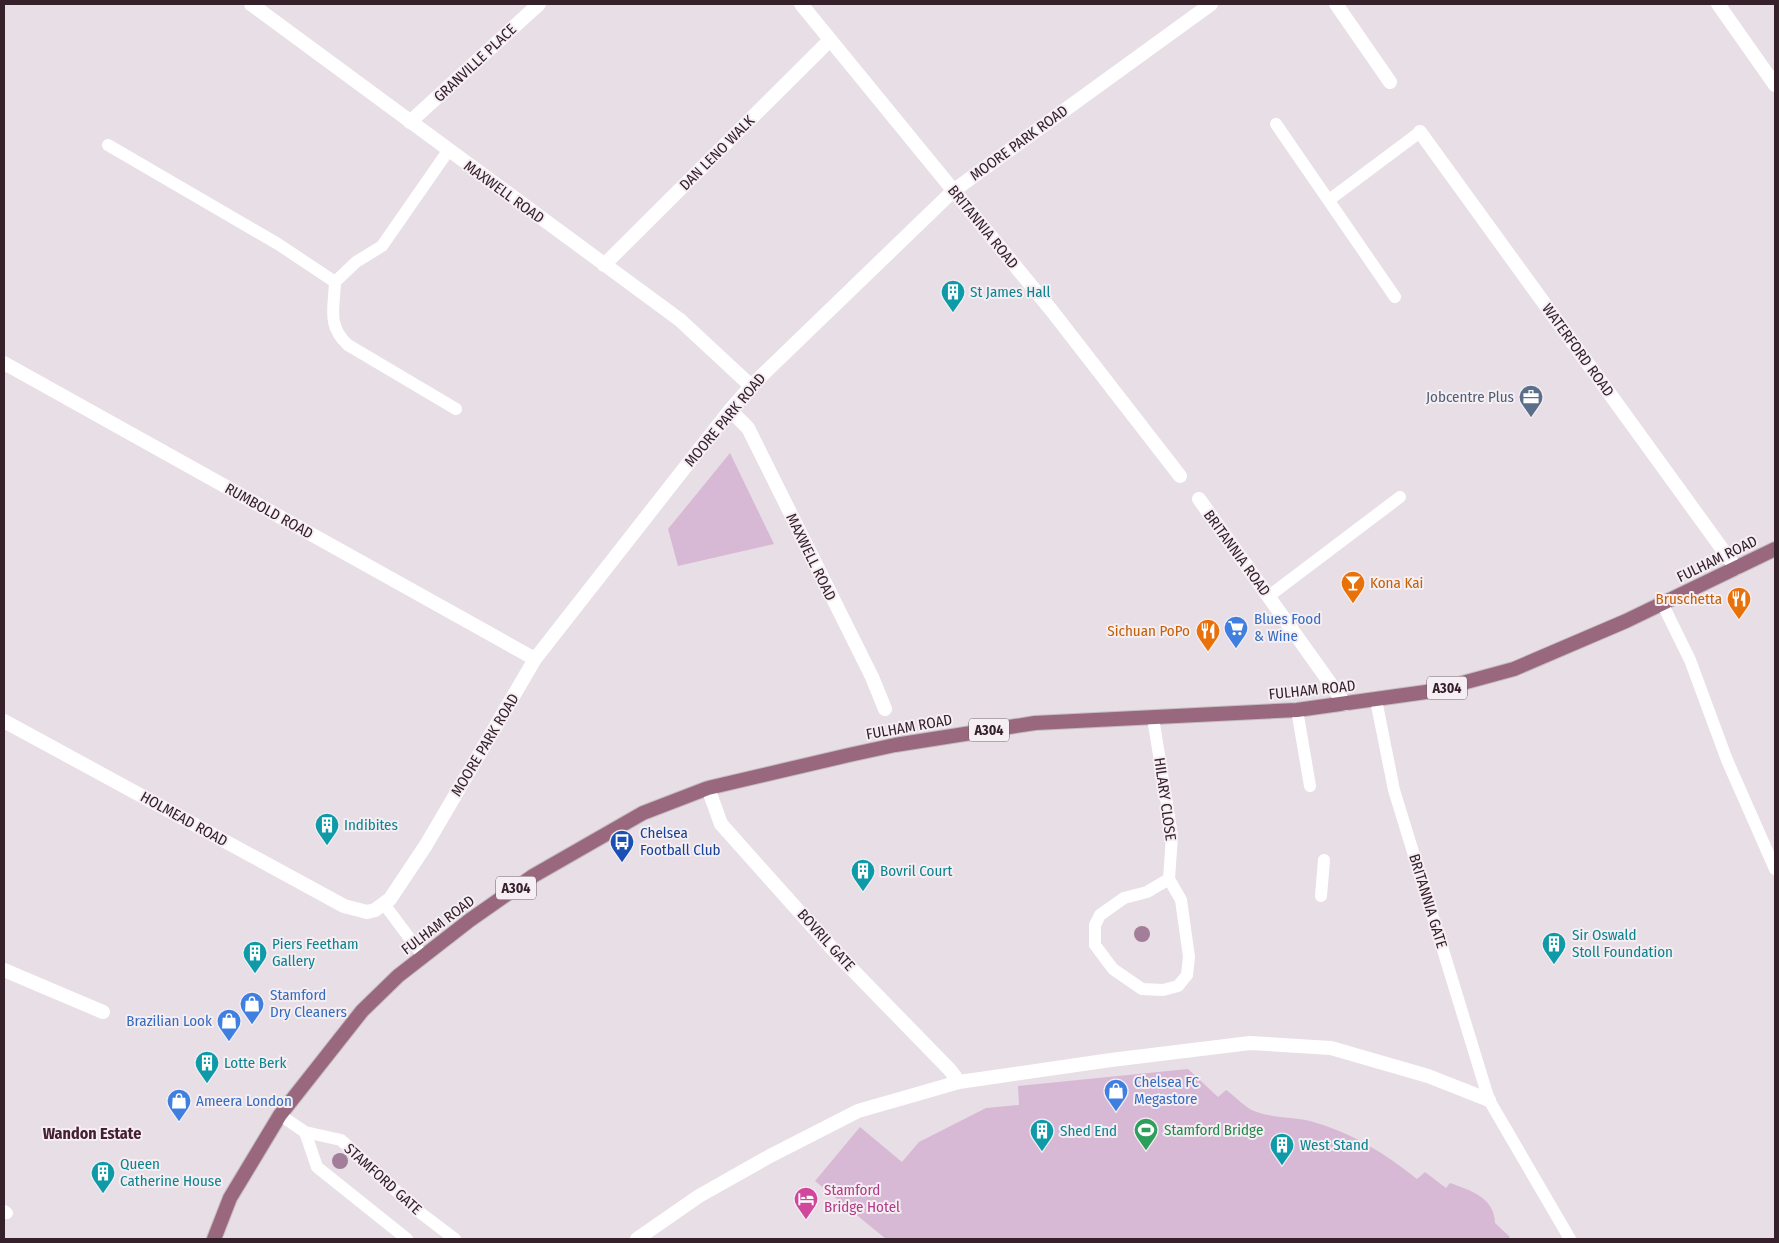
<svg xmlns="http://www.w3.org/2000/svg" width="1779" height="1243" viewBox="0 0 1779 1243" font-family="'Fira Sans Condensed',sans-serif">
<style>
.green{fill:#d7b9d5}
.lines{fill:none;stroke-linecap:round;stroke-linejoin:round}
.primary-casing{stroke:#c3bcbf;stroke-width:16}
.service{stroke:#fff;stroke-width:12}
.pedestrian{stroke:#fff;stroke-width:14}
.minor{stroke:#fff;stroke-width:14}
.primary{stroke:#99677e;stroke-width:14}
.tree{fill:#a27e9b}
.labels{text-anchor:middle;stroke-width:4;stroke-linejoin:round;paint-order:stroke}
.shield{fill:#f5eef3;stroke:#6f5e67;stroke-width:1}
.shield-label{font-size:14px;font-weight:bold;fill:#36212b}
.street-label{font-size:15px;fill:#36212b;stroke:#f5eef3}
.culture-label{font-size:15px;fill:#0d838f;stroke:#f5eef3;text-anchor:start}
.service-label{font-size:15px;fill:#4e5e75;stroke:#f5eef3;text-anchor:end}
.food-label{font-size:15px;fill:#c56008;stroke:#f5eef3;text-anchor:end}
.shop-label{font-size:15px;fill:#366cbe;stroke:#f5eef3;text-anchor:start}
.transit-label{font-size:15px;fill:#164399;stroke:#f5eef3;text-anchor:start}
.leisure-label{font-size:15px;fill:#27864d;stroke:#f5eef3;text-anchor:start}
.hotel-label{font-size:15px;fill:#b23c85;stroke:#f5eef3;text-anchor:start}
.neighbourhood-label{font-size:16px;font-weight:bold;fill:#452031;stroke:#f5eef3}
</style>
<rect width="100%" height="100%" fill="#e8dee5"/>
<path class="green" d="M730,453L774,544L678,566L668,529Z
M1188,1069L1218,1097L1226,1090C1235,1096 1246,1109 1257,1112C1273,1118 1293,1117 1310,1121C1350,1132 1385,1153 1417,1179L1425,1172L1446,1188L1450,1183C1470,1190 1495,1198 1495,1223L1510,1237L1508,1239H886L815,1181L860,1127L902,1162L919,1142L986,1108L1019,1105L1018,1086Z"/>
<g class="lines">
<defs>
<path id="primary" d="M214,1239L230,1198L280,1115L362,1011L398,976L470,920L533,876L643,813L708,788L849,755L895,745L1035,723L1297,710L1433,691L1514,669L1626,621L1775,549"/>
</defs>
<use href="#primary" class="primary-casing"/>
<path class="service" d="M1276,124L1395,297
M108,145L278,244L335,282C334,309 327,326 348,345L456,409
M1329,200L1420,132
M335,282L356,262L382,246L448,151
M1269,596L1400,497
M1662,603L1690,660L1727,760L1775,869
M1376,700L1394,790L1489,1100L1570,1239
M1297,710L1310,786
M1153,718L1172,835L1169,879L1147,892L1124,898L1100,915L1095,925V945L1113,969L1142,989L1163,990L1178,986L1187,975L1189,957L1181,900L1169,879
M1321,896L1324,860
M384,904L423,956
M280,1115L305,1132L341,1140L418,1211L455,1239
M305,1132L317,1167L407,1239
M4,1211L7,1213"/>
<path class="pedestrian" d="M708,788L721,824L838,955L950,1070L959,1082
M637,1239L699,1196L770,1156L858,1111L959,1082L1111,1060L1250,1043L1331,1048L1428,1076L1489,1100"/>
<path class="minor" d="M251,4L680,320L751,386
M801,4L1052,311L1180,476
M1336,4L1390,82
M1718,4L1775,85
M410,122L539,4
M1420,132L1736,568
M604,265L830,40
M4,363L535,659
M730,410L748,428L872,677L885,709
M1199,499L1345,704
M4,721L344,906L367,912L375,910L390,899L426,845L535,659L730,410L751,386L953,191L1211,4
M4,970L103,1012"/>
<use href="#primary" class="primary"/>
</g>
<g class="tree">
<circle cx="1142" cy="934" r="8"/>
<circle cx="340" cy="1161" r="8"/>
</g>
<defs>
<symbol id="building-pin" viewBox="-11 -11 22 30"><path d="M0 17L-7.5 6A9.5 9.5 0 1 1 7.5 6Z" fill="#0f9aa8" stroke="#f5eef3"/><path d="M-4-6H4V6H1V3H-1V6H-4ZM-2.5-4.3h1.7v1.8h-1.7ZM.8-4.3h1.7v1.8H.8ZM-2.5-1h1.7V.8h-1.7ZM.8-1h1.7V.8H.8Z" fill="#fff"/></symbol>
<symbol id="office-pin" viewBox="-11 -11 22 30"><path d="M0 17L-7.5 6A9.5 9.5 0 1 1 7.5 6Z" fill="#5c6f8a" stroke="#f5eef3"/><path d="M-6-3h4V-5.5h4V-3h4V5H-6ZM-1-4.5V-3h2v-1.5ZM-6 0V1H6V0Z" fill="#fff"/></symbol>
<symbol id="bar-pin" viewBox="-11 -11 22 30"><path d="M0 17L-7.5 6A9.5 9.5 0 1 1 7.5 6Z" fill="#e8710a" stroke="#f5eef3"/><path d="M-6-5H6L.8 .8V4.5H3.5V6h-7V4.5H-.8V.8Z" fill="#fff"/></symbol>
<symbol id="restaurant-pin" viewBox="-11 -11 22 30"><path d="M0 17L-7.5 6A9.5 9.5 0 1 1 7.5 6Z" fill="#e8710a" stroke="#f5eef3"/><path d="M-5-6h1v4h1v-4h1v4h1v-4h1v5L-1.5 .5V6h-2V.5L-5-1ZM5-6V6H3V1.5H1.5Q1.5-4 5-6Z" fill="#fff"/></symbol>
<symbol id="supermarket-pin" viewBox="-11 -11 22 30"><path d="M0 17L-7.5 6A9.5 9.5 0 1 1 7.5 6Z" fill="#3f7fe0" stroke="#f5eef3"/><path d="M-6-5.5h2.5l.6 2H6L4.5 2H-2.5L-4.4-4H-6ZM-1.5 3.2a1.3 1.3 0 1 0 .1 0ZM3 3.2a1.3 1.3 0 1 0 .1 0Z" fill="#fff"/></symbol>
<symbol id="bus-pin" viewBox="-11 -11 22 30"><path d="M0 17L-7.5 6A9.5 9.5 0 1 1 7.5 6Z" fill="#1a4fb4" stroke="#f5eef3"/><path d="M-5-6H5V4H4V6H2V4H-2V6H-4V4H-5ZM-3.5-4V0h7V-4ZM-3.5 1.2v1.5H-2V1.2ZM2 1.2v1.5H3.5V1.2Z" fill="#fff"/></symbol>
<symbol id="shop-pin" viewBox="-11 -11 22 30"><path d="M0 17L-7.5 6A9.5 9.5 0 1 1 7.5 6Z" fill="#3f7fe0" stroke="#f5eef3"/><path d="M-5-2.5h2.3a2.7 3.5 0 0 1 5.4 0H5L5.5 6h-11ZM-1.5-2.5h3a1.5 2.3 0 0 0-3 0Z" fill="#fff"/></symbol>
<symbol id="stadium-pin" viewBox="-11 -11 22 30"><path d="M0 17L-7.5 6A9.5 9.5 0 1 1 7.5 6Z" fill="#2e9e5b" stroke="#f5eef3"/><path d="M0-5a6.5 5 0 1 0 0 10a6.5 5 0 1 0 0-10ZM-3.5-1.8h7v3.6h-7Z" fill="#fff"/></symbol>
<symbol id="hotel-pin" viewBox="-11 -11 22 30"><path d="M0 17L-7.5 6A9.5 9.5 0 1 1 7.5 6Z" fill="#d1479c" stroke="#f5eef3"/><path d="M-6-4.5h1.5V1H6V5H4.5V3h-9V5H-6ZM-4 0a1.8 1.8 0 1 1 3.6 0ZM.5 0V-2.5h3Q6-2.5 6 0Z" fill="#fff"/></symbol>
</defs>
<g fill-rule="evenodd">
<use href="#building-pin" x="939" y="278" width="28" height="38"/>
<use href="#office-pin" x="1517" y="383" width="28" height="38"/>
<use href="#bar-pin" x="1339" y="569" width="28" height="38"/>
<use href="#restaurant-pin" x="1725" y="585" width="28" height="38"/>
<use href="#supermarket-pin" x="1222" y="614" width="28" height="38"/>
<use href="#restaurant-pin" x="1194" y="617" width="28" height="38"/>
<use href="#building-pin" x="313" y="811" width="28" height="38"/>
<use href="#bus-pin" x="608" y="828" width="28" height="38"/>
<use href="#building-pin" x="849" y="857" width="28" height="38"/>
<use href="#building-pin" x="1540" y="930" width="28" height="38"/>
<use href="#building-pin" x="241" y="939" width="28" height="38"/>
<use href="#shop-pin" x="238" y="990" width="28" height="38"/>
<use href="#shop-pin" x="215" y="1007" width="28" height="38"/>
<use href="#building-pin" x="193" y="1049" width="28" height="38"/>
<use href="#shop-pin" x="1102" y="1077" width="28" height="38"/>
<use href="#shop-pin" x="165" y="1087" width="28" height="38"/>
<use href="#stadium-pin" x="1132" y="1116" width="28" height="38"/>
<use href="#building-pin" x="1028" y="1117" width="28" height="38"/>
<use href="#building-pin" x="1268" y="1131" width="28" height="38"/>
<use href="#building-pin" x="89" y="1159" width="28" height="38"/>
<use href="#hotel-pin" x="792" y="1185" width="28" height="38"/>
</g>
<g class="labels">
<g class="shield">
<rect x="1427" y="676.5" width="40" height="23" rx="4"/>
<rect x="969" y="718.5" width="40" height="23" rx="4"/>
<rect x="496" y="876.5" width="40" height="23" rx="4"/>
</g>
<g class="shield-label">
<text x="1447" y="693">A304</text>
<text x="989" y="735">A304</text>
<text x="516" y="893">A304</text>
</g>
<g class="street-label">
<text transform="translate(475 63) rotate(-43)" y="5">GRANVILLE PLACE</text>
<text transform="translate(1019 143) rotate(-36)" y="5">MOORE PARK ROAD</text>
<text transform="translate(717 153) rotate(-45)" y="5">DAN LENO WALK</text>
<text transform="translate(504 192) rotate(36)" y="5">MAXWELL ROAD</text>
<text transform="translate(983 227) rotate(51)" y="5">BRITANNIA ROAD</text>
<text transform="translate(1578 350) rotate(54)" y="5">WATERFORD ROAD</text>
<text transform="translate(725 420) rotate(-50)" y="5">MOORE PARK ROAD</text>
<text transform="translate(269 511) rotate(29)" y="5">RUMBOLD ROAD</text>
<text transform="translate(1237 553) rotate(54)" y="5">BRITANNIA ROAD</text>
<text transform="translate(811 557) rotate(64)" y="5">MAXWELL ROAD</text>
<text transform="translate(1717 559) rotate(-26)" y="5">FULHAM ROAD</text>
<text transform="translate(1312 690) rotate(-6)" y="5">FULHAM ROAD</text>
<text transform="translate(909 727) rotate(-10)" y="5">FULHAM ROAD</text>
<text transform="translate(485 745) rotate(-59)" y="5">MOORE PARK ROAD</text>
<text transform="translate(1165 799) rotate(82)" y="5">HILARY CLOSE</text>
<text transform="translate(184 819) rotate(29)" y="5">HOLMEAD ROAD</text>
<text transform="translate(1428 901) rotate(73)" y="5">BRITANNIA GATE</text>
<text transform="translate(438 925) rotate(-37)" y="5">FULHAM ROAD</text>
<text transform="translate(826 940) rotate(48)" y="5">BOVRIL GATE</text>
<text transform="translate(383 1179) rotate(42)" y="5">STAMFORD GATE</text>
</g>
<g class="culture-label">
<text x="970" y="297">St James Hall</text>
<text x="344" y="830">Indibites</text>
<text x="880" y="876">Bovril Court</text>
<text x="1572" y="940">Sir Oswald<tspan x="1572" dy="17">Stoll Foundation</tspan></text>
<text x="272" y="949">Piers Feetham<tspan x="272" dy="17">Gallery</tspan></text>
<text x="224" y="1068">Lotte Berk</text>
<text x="1060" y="1136">Shed End</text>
<text x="1300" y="1150">West Stand</text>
<text x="120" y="1169">Queen<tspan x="120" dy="17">Catherine House</tspan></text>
</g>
<g class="service-label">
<text x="1514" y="402">Jobcentre Plus</text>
</g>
<g class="food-label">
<text x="1370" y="588" text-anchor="start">Kona Kai</text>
<text x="1722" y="604">Bruschetta</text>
<text x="1190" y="636">Sichuan PoPo</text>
</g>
<g class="shop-label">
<text x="1254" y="624">Blues Food<tspan x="1254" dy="17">&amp; Wine</tspan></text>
<text x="270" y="1000">Stamford<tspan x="270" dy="17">Dry Cleaners</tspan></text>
<text x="212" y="1026" text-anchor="end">Brazilian Look</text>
<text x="1134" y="1087">Chelsea FC<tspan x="1134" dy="17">Megastore</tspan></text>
<text x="196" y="1106">Ameera London</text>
</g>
<g class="transit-label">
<text x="640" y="838">Chelsea<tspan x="640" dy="17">Football Club</tspan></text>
</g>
<g class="leisure-label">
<text x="1164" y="1135">Stamford Bridge</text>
</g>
<g class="hotel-label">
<text x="824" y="1195">Stamford<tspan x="824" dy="17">Bridge Hotel</tspan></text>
</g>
<g class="neighbourhood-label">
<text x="92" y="1139">Wandon Estate</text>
</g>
</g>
<rect width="1779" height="1243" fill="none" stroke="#36212b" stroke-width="10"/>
</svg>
